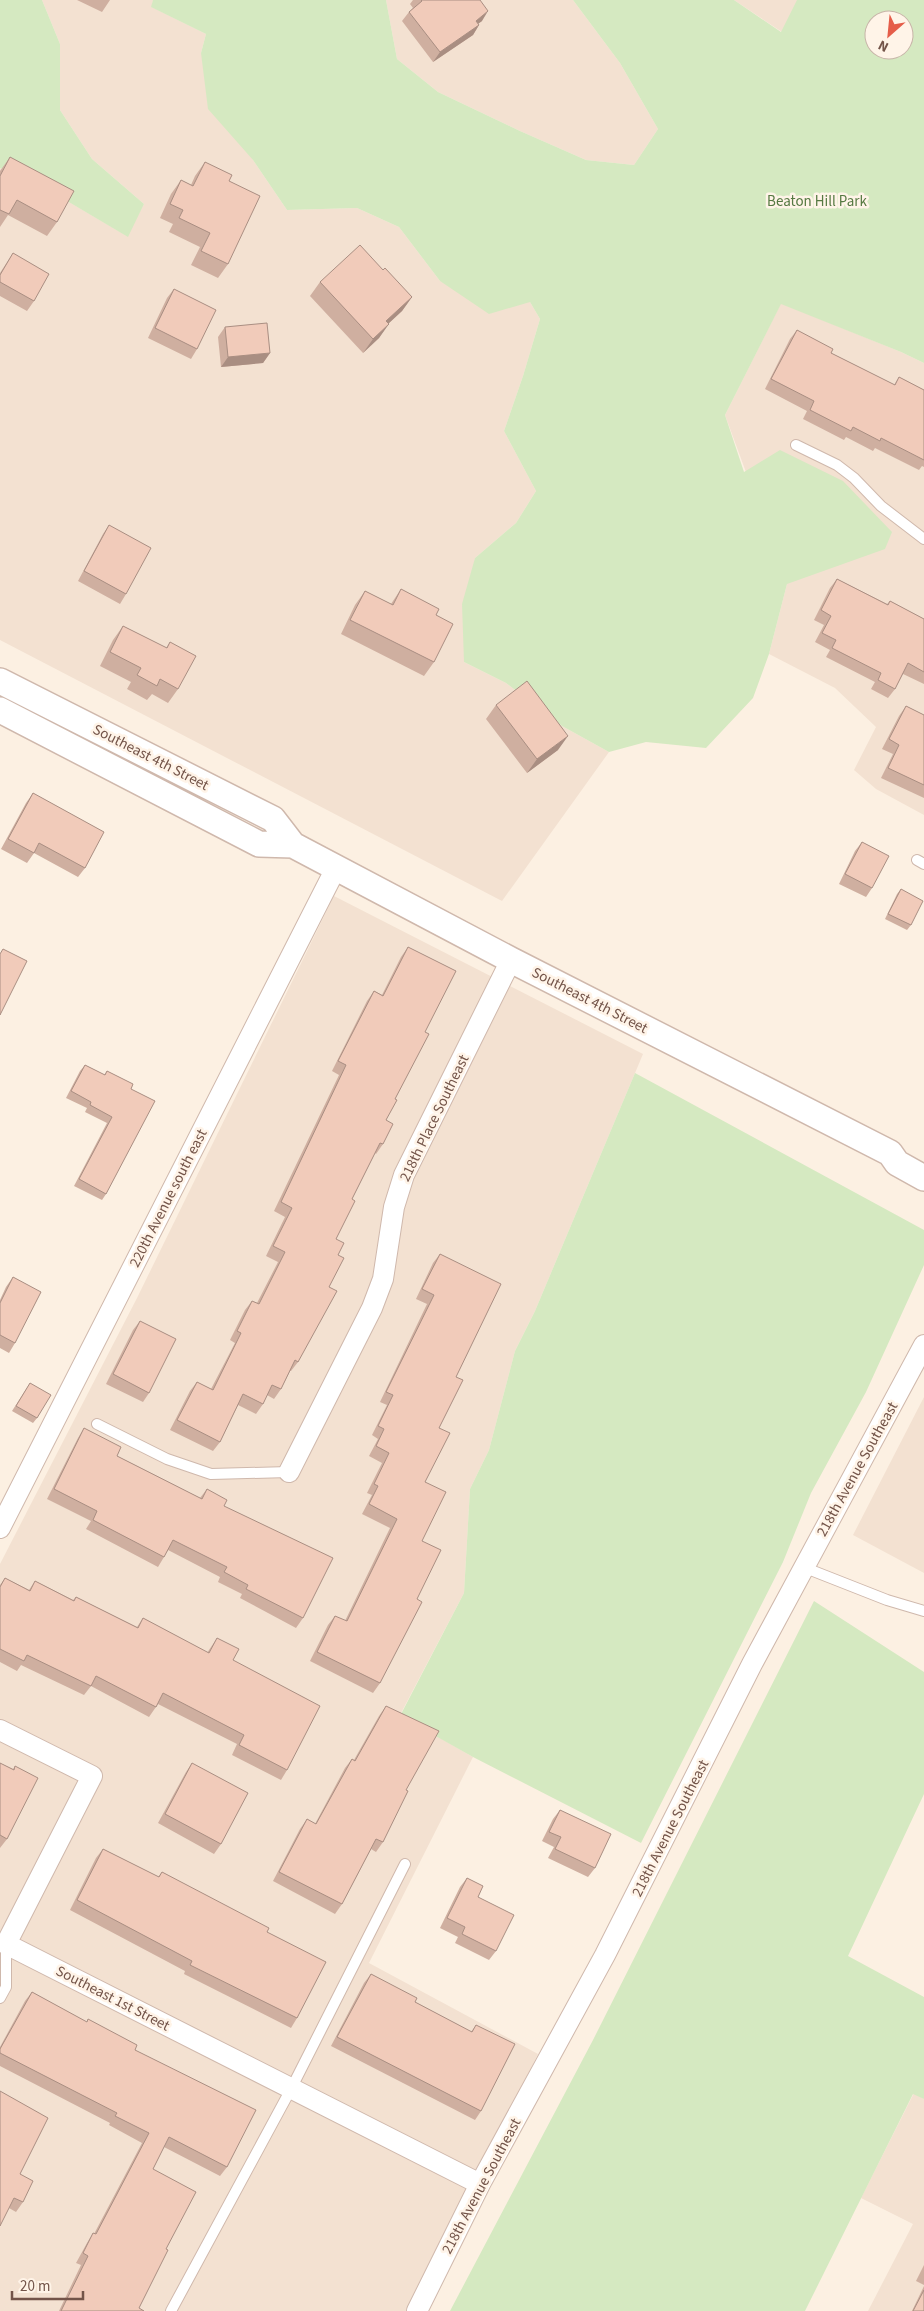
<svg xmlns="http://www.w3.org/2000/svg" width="924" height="2311" viewBox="0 0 924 2311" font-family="'Source Sans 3',sans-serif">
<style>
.residential{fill:#f3e1d1}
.green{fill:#d5e9c1;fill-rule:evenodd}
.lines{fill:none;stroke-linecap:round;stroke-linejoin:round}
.service-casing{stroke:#cfb8ac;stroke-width:12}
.minor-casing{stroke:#cfb8ac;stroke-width:22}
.tertiary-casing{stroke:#cfb8ac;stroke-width:28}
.service{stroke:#fff;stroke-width:10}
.minor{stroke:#fff;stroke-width:20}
.tertiary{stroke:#fff;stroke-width:25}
.wall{fill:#cfafa0}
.shaded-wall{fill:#a98e82}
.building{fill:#f1cbba;stroke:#a98e82}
.labels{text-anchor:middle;stroke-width:5;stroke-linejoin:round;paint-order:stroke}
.park-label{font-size:15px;fill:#567942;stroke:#fff4e8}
.street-label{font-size:15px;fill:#735449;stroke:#fff4e8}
</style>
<rect width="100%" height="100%" fill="#fcf0e2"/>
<path class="residential" d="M42,0H153L152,7L206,34L201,53L253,160L287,210L357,208L399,227L440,281L530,302L540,319L523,376L504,431L536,491L516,523L475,558L464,662L506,683L562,726L609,752L502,901L0,640V168L40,185L127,236L144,204L92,159L60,110V44Z
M386,0H573L620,63L658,129L634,165L586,160L520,131L438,92L397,59Z
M734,0H798L782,32Z
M781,303L901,352L924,363V815L876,789L854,770L876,727L835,688L769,654L787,584L725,415Z
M334,896L643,1054L535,1311L515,1351L489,1450L470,1489L464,1593L400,1715L473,1757L369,1963L538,2054L408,2311H0V1564L137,1298Z
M924,1397V1573L853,1535Z
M914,2093L924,2099V2311H868L913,2224L861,2198Z"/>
<path class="green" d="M0,0H42L60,44V110L92,159L144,204L128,237L40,185L0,168Z
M153,0H386L397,59L438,92L520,131L586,160L634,165L658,129L620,63L573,0H734L781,32L797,0H924V363L901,352L781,304L725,415L744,472L780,450L843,481L892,532L885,549L787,584L769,654L753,698L706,748L646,742L609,752L562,726L506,683L464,662L462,604L475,558L516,523L536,491L504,431L523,376L540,319L530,302L489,314L440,281L399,227L357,208L287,210L253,160L208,109L201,53L206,34L151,7ZM874,20H904V50H874Z
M635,1073L924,1230V1265L866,1392L811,1493L783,1562L641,1843L473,1757L400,1716L464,1593L470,1489L489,1450L515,1351L535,1311Z
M814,1601L924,1672V1794L848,1956L924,1997V2099L913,2094L805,2311H450L593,2040Z"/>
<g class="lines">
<defs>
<path id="service" d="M796,445L837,465L854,478L881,506L924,539
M917,860L924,864
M97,1424L167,1459L211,1474L289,1472
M803,1567L887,1600L924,1611
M0,1998L6,1987V1944
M171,2311L291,2089L405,1864"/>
<path id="minor" d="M289,1472L372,1308L383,1279L394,1207L404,1175L511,960
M0,1528L336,868
M0,1730L92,1776L6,1944L480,2184
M417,2311L480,2184L605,1955L752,1664L924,1345"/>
<path id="tertiary" d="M0,681L273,819L293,845L511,960L890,1153L897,1163L924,1178
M0,710L259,844L293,845"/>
</defs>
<use href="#service" class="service-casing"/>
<use href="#minor" class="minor-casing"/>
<use href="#tertiary" class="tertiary-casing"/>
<use href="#service" class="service"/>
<use href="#minor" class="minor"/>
<use href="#tertiary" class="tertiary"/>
</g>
<path class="wall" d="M77,0H110L102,12Z
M413,0H480L482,21L478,24L479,25L473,35L433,62L402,21L409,12L413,8L410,4Z
M10,157L57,222L47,236L8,215L0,227V171Z
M205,162L229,181L228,264L218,278L191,265L200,247L169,232L173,224L160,218L171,194L181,180L191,185L195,176Z
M13,253L34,301L27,311L0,296V273Z
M383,270L412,297L402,311L388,324L379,338L363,353L310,296L320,282Z
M174,289L197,349L191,359L148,338L167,298Z
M225,327L270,353L263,363L221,367L218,337Z
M797,330L831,353L894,385L899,377L924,390V467L922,466L919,470L875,448L873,451L846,437L844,440L803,419L807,411L765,389L790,339Z
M109,525L126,594L120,604L78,581L103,534Z
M837,579L887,604L890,601L924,619V684L903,674L895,689L888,698L871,689L875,682L826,657L830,650L815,642L824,625L814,620L830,588Z
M401,589L436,615L434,662L424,676L341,634L355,605L365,591L391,604Z
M123,626L166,648L170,642L178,689L168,703L152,694L147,700L127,689L131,682L100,666L113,640Z
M496,705L558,750L527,773L486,719Z
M906,706L924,715V798L881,778L893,754L882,749L899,716Z
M33,793L85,868L78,877L34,853L27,863L1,849L26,803Z
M862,842L872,888L866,897L839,884L855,851Z
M901,889L911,925L907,930L885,919L897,894Z
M408,947L425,1032L395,1099L386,1120L383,1144L376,1154L375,1153L352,1199L336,1239L338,1255L329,1287L298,1362L291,1371H290L281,1389L274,1399L267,1395L263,1404L256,1414L238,1405L220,1442L213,1451L170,1430L190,1391L197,1382L211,1389L235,1343L230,1340L245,1310L252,1301L257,1303L278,1262L266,1256L285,1217L274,1211L339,1075L332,1071L367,1001L374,991L382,995L401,957Z
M85,1065L104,1075L107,1071L131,1089L106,1194L102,1200L74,1186L107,1123L85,1112L87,1108L66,1098L80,1071Z
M440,1254L456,1377L439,1428L425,1482L422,1541L417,1599L380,1683L373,1693L310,1661L328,1625L335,1616L345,1621L390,1528L362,1514L372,1495L367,1493L382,1463L369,1456L378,1439L372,1435L387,1405L380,1402L427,1304L416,1299L433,1263Z
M13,1277L15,1343L9,1353L0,1348V1300L6,1287Z
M140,1321L149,1393L143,1402L106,1384L133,1330Z
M30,1383L37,1418L33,1423L12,1411Z
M84,1428L117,1456L200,1498L207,1489L224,1506L303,1618L296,1628L240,1598L242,1594L218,1582L220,1577L168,1550L164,1557L158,1567L86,1529L91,1521L47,1499L78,1438Z
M5,1578L29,1590L35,1581L73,1600L76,1597L137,1627L143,1618L207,1653L217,1638L233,1660L287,1770L281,1780L232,1755L237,1744L158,1704L149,1717L91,1686L84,1695L21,1665L17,1671L0,1662V1585Z
M386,1706L406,1790L383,1842L376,1852L371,1849L342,1904L335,1914L273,1881L300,1829L307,1819L315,1824L345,1768L352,1759L354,1760L379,1716Z
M0,1763L13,1769L15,1766L7,1839L0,1848Z
M192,1763L221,1844L214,1854L158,1823L186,1772Z
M560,1810L595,1868L588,1877L548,1858L554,1847L542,1841L553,1819Z
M103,1849L158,1877L162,1872L267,1932L297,2018L291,2028L184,1974L185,1971L70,1910L96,1858Z
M467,1878L478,1897L496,1951L489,1960L455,1943L458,1937L440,1928L460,1887Z
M371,1974L415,2002L471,2032L476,2025L481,2111L475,2120L331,2046L364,1983Z
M32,1992L135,2050L227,2167L220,2176L164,2147L153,2169L166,2249L139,2308L144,2311H59L81,2265L76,2263L87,2243L93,2233L94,2234L142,2143L109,2125L110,2123L0,2066V2047L25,2001Z
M20,2174L23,2202L16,2212L9,2208Z
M924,2265V2285L916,2281Z
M924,2286V2311H912Z"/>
<path class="shaded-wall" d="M488,11L482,21L469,30L476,21Z
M479,25L473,35L433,62L440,52Z
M412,297L402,311L376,335L386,321Z
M389,324L379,338L363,353L373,339Z
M270,353L263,363L221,367L228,357Z
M568,736L558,750L527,773L537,759Z"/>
<path class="building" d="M421,0H480L488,11L476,21L479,25L440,52L409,12L422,1Z
M10,157L74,191L57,222L17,200L9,214L0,210V176Z
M205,162L232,175L229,181L260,196L228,264L201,251L210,233L179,218L183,210L170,204L181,180L193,186Z
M360,245L383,270L385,268L412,297L386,321L389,324L373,339L320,282Z
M13,253L49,274L34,301L0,282V275Z
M174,289L216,310L197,349L155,328Z
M267,323L270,353L228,357L225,327Z
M797,330L833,349L831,353L895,385L899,377L924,390V460L881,438L880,441L853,427L851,431L810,410L814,401L771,379Z
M109,525L151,548L126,594L84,571Z
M837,579L888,605L890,601L924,619V672L908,663L895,689L878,680L881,673L832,648L836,640L822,633L831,616L821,610Z
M401,589L439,609L436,615L453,624L434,662L350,620L365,591L393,605Z
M123,626L167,648L170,642L196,656L178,689L160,679L157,686L137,675L141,668L110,652Z
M527,681L568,736L537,759L496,705Z
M906,706L924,715V785L888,768L899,745L889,739Z
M33,793L104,832L85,868L39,843L34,853L8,839Z
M862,842L889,856L872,888L845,874Z
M901,889L923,901L911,925L888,914Z
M408,947L456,971L425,1032L429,1034L395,1099L397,1100L386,1120L393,1124L383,1144L380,1143L352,1199L355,1201L336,1239L344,1243L338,1255L344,1258L329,1287L337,1291L298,1362L295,1360L281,1389L272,1385L263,1404L243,1394L220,1442L177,1420L197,1382L213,1390L241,1333L237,1331L252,1301L259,1304L285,1252L273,1246L292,1208L281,1202L346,1065L338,1061L374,991L383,996Z
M3,949L27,961L0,1015V954Z
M85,1065L105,1075L107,1071L133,1084L131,1089L155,1101L106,1194L79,1179L112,1117L90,1105L91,1102L71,1091Z
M440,1254L501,1284L456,1377L463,1380L439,1428L450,1433L425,1482L446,1492L422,1541L441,1550L417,1599L422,1602L380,1683L317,1652L335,1616L347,1621L397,1519L369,1504L378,1486L374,1484L389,1453L376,1446L384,1429L378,1426L393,1395L386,1392L434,1295L422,1289Z
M13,1277L41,1292L15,1343L0,1335V1303Z
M140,1321L176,1339L149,1393L113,1374Z
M30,1383L51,1395L37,1418L16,1406Z
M84,1428L121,1447L117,1456L202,1499L207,1489L227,1500L224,1506L333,1558L303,1618L246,1589L248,1585L224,1572L227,1567L173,1540L164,1557L93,1520L97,1511L54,1489Z
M5,1578L30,1591L35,1581L74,1601L76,1597L138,1628L143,1618L209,1653L217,1638L239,1649L233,1660L320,1706L287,1770L239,1745L244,1735L163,1693L156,1707L96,1676L91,1686L27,1655L24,1661L0,1649V1587Z
M386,1706L439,1731L406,1790L408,1791L383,1842L376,1839L342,1904L279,1872L307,1819L316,1824L352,1759L355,1761Z
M0,1763L14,1770L15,1766L38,1778L7,1839L0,1835Z
M192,1763L248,1793L221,1844L165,1814Z
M560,1810L611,1834L595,1868L555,1849L561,1837L549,1832Z
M103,1849L159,1877L162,1872L269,1928L267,1932L326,1962L297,2018L190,1965L192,1961L77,1900Z
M467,1878L483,1886L478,1897L514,1915L496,1951L462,1934L465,1927L447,1918Z
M371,1974L417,1998L415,2002L472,2032L476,2025L515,2044L481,2111L337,2037Z
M32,1992L87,2022L88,2019L137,2045L135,2050L256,2110L227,2167L169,2137L153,2169L196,2192L166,2249L168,2250L139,2308L144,2311H61L88,2256L83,2253L93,2233L96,2234L149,2133L115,2116L117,2113L0,2053V2049Z
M0,2091L48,2118L20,2174L33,2181L23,2202L14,2198L0,2226Z
M924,2290V2311H913Z"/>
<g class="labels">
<g class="park-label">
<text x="817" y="206">Beaton Hill Park</text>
</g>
<g class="street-label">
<text transform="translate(151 757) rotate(27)" y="5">Southeast 4th Street</text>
<text transform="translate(590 1000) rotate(27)" y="5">Southeast 4th Street</text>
<text transform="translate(434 1118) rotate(-64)" y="5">218th Place Southeast</text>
<text transform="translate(168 1198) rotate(-63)" y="5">220th Avenue south east</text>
<text transform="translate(857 1469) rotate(-61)" y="5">218th Avenue Southeast</text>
<text transform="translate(670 1828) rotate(-63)" y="5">218th Avenue Southeast</text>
<text transform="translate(113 1998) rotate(27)" y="5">Southeast 1st Street</text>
<text transform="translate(481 2186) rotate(-62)" y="5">218th Avenue Southeast</text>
</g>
</g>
<g transform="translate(889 35) rotate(207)"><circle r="24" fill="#fff4e8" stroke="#c7b4a8"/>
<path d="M0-4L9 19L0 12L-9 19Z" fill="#e55d49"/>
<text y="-8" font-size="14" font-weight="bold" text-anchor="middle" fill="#735449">N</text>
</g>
<path d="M12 2291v8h71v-8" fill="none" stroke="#735449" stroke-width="2.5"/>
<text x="20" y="2291" font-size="15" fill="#735449" stroke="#fff4e8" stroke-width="4" paint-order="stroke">20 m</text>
</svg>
